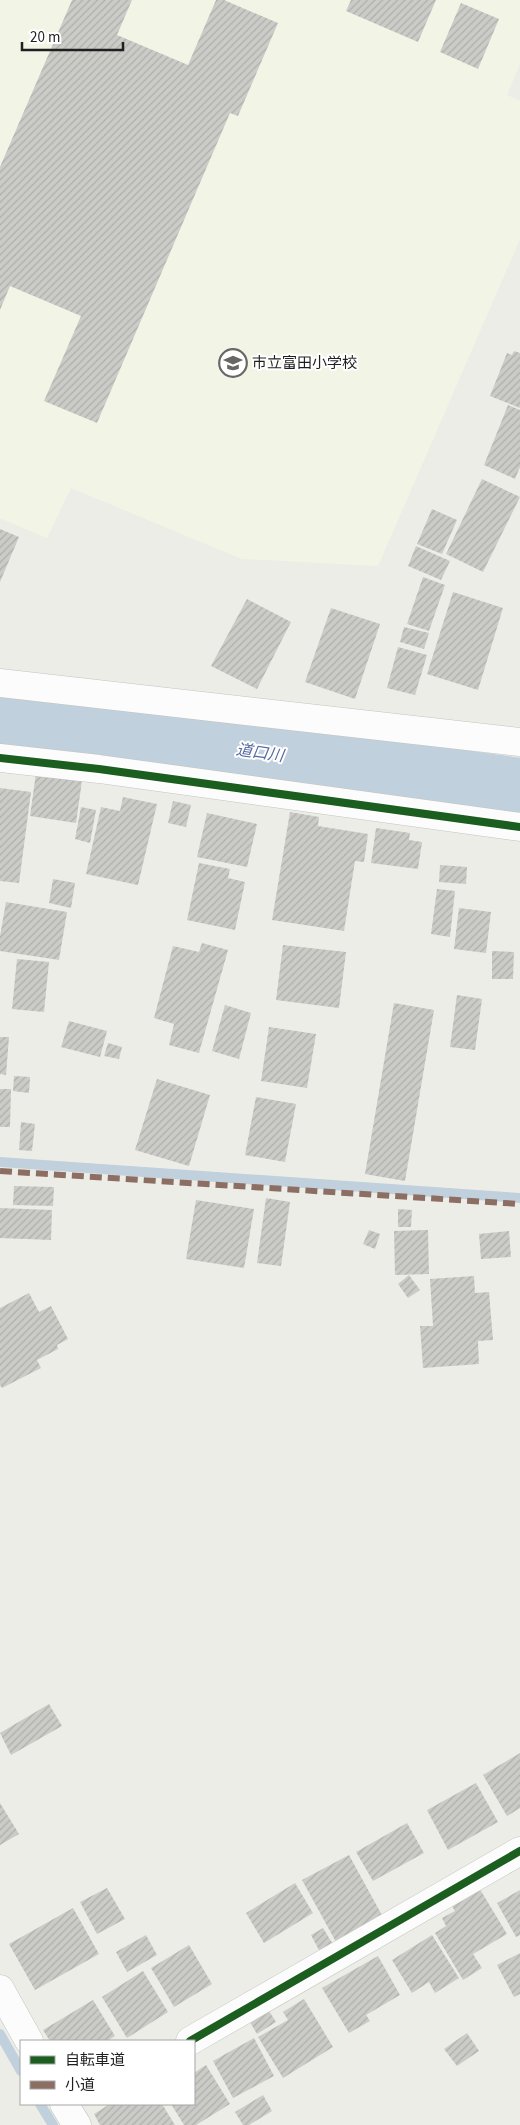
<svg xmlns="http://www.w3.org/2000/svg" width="520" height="2125" viewBox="0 0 520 2125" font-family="'Source Sans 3','Noto Sans JP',sans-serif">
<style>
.education{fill:#f2f5e5}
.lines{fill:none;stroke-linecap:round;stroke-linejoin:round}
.stream{stroke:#c0d0dc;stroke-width:10}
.river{stroke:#c0d0dc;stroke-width:60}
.building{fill:url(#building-hatch)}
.minor-casing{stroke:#c3c3c0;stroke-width:29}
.minor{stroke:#fcfcfc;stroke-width:28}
.quiet{stroke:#8d6e63;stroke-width:6;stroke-dasharray:12 6;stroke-linecap:butt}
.cycleway-casing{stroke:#fff;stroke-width:11}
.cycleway{stroke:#1b5e20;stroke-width:8}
.labels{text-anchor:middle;stroke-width:4;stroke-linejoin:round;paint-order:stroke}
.poi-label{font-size:15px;fill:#1f1f1f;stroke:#fff;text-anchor:start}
.water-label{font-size:16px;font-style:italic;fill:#576ca3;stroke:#fff}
</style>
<defs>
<pattern id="building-hatch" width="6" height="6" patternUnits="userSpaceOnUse" patternTransform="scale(1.25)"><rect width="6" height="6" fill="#cbcbc8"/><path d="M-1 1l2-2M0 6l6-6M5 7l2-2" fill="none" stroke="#aeaeab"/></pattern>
</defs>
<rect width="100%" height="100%" fill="#edede8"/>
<path class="education" d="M0,0H520V64L507,95L520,101V239L378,566L242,559L71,488L47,538L0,518Z"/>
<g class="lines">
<path class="stream" d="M0,1162L520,1198
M0,2034L21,2071
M40,2104L53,2125"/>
<path class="river" d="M0,716L520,788"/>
</g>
<path class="building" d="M72,0H132L117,35L188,65L216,0H224L278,23L238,116L230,113L97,423L44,401L81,316L10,286L0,310V167Z
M351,0H436L418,42L346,11Z
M461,3L499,19L478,69L440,52Z
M514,351L520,353V408L490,396L507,353L512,355Z
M508,405L520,410V467L515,479L484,465Z
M482,479L520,497L483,572L446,554Z
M432,509L457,520L442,554L417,544Z
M0,529L19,537L0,582Z
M416,546L450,561L441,580L408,566Z
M423,577L445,585L429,631L407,624Z
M453,592L503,608L478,690L427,674Z
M247,599L291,622L257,689L211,666Z
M331,608L380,624L355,699L305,682Z
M404,627L429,633L424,649L400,642Z
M398,647L427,655L415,695L387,688Z
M36,773L82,781L76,823L30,816Z
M0,788L31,792L19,883L0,881Z
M123,797L157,804L138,885L86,874L101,807L120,811Z
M173,801L191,805L186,827L168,823Z
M81,807L96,810L90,843L75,839Z
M290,812L319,817L318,826L368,834L364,862L355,861L344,931L272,920Z
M207,813L257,824L247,867L197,857Z
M376,828L410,833L409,840L422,842L418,869L371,863Z
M199,863L230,869L228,878L245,882L235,930L187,920Z
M440,865L467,867L466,884L439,882Z
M53,879L75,883L71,908L49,903Z
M437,889L455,891L450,937L431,934Z
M6,902L67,912L59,960L0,951V936Z
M459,908L491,912L486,953L454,949Z
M202,943L228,950L199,1053L169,1045L174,1024L154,1018L173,946L199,952Z
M283,945L346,952L339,1008L276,1000Z
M492,951L514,952L513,979H492Z
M17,959L49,962L44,1012L12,1009Z
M457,995L482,999L475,1050L450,1047Z
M394,1003L434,1010L405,1181L365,1174Z
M225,1005L251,1013L239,1059L212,1051Z
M69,1021L107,1031L100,1057L61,1047Z
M269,1027L316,1034L307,1088L261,1081Z
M0,1037H9L6,1075L0,1074Z
M108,1043L122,1047L119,1059L104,1056Z
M14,1076L30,1077L29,1093L13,1091Z
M157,1079L210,1095L189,1166L135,1150Z
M0,1089H11L10,1127H0Z
M256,1097L296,1104L285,1162L245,1155Z
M21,1122L35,1124L32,1151L19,1150Z
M14,1186L54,1187L53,1206L13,1205Z
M266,1198L290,1202L281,1266L257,1263Z
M196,1200L254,1209L244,1268L186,1259Z
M0,1208L52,1210L51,1240L0,1238Z
M398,1209L412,1210L411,1227H398Z
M369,1230L380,1234L375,1249L363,1244Z
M428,1230L429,1274L395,1275L394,1231Z
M509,1231L511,1257L481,1259L479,1234Z
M409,1275L420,1290L408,1298L398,1284Z
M474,1276L475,1293L489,1292L493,1340L478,1341L479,1364L423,1368L420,1326H433L430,1279Z
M29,1293L39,1312L51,1306L68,1339L57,1345L58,1349L37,1360L41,1368L2,1388L0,1385V1308Z
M49,1704L62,1726L11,1755L0,1733Z
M520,1753V1808L507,1816L483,1775Z
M476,1783L498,1822L448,1850L427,1810Z
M0,1803L19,1834L0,1845Z
M407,1823L424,1853L373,1881L356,1852Z
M349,1855L383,1917L336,1942L302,1880Z
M295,1883L313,1913L264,1943L246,1913Z
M478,1886L507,1934L473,1954L482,1968L463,1980L435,1933L446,1926L442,1918L455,1911L450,1903Z
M107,1888L125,1919L97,1934L80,1902Z
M520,1890V1935L516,1937L497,1903Z
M73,1908L99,1954L35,1990L9,1944Z
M323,1928L334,1946L321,1954L311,1935Z
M146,1935L157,1955L127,1972L116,1952Z
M432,1935L459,1978L435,1993L429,1982L412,1993L392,1960Z
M189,1945L212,1984L174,2007L151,1968Z
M520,1953V1994L514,1997L497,1965Z
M378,1956L400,1995L366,2015L370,2021L349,2033L322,1988Z
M143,1971L168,2012L127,2038L102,1997Z
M304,1999L333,2047L283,2078L258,2037L288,2020L283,2012Z
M93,2000L115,2036L107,2041H50L43,2030Z
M264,2003L276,2022L257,2034L245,2014Z
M467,2033L479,2051L457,2066L444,2049Z
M254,2038L274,2076L233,2098L213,2061Z
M206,2065L230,2104L196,2125H184L171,2104H194V2073Z
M263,2095L272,2111L249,2125H243L235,2112Z
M110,2104H162L175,2125H100L94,2114Z"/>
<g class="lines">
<defs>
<path id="minor" d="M0,683L520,742
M0,758L99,769L520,827
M0,1989L29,2041
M190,2041L520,1851
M64,2104L77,2125"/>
</defs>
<use href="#minor" class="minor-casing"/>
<use href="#minor" class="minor"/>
<path class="quiet" d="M0,1171L520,1204"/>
<defs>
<path id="cycleway" d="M0,758L99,769L520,827
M190,2041L520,1851"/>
</defs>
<use href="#cycleway" class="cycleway-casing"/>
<use href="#cycleway" class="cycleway"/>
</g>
<defs>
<symbol id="school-ring" viewBox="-11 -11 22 22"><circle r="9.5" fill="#fff" stroke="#676765" stroke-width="1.5"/><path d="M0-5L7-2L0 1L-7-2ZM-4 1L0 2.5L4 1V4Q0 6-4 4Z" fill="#676765"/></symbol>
</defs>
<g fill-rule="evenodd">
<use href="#school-ring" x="217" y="347" width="32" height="32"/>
</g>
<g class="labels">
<g class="poi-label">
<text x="252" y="368">市立富田小学校</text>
</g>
<g class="water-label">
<text transform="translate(260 752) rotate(8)" y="6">道口川</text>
</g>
</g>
<rect x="20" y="2040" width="175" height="65" fill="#ffffff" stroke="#a5a5a5"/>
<rect x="30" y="2056" width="25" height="8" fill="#1b5e20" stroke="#a5a5a5"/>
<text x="65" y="2065" font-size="15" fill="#1f1f1f">自転車道</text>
<rect x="30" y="2081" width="25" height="8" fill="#8d6e63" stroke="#a5a5a5"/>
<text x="65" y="2090" font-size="15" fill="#1f1f1f">小道</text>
<path d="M22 42v8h101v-8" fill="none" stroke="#1f1f1f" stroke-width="2.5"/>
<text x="30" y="42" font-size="15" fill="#1f1f1f" stroke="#ffffff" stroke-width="4" paint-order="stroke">20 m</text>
</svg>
